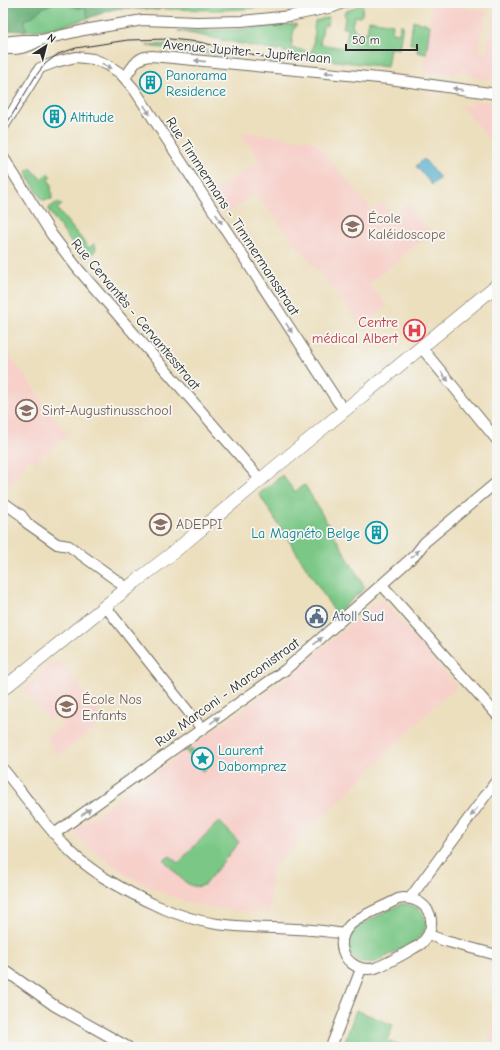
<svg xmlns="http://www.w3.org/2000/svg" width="500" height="1050" viewBox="0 0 500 1050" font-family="'Comic Neue',sans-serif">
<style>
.built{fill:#f7d0ca}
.green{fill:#7ac786;stroke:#527958}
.forest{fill:#63ac73;stroke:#476c4f}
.water{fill:#51aecf;stroke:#3e6c7d}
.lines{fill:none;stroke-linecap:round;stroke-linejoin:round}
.minor-casing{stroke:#6f6a5e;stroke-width:12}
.major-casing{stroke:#6f6a5e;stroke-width:14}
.minor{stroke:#fff;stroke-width:10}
.major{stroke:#fff;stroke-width:13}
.tram{stroke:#2b2b2b;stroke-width:1}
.oneway{fill:#a0a0a0}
.labels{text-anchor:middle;stroke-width:3.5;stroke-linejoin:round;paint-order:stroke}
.street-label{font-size:14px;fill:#2b2b2b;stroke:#f6f6f2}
.culture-label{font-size:14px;fill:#0d838f;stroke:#f6f6f2;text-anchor:start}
.education-label{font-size:14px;fill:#785e54;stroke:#f6f6f2;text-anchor:start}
.health-label{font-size:14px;fill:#be3a42;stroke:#f6f6f2;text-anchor:end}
.service-label{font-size:14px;fill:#4e5e75;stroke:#f6f6f2;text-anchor:start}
</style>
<rect width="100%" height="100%" fill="#f6f6f2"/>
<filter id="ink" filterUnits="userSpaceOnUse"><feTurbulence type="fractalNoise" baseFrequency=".025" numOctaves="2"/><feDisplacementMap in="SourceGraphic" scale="8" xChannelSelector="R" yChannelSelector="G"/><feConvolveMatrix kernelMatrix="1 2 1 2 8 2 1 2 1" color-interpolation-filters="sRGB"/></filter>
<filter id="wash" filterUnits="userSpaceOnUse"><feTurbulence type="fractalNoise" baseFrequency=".012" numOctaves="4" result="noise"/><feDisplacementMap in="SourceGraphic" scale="16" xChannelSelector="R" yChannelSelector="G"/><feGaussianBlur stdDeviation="0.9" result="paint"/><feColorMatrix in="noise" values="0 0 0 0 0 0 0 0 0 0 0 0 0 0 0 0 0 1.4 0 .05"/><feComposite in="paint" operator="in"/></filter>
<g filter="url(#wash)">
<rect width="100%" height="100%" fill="#ecdfbe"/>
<path class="built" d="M433,3L486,11L478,50L486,52L495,12H497V56L492,80L472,77V74L456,71L455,75L423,72Z
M473,100L497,103V149L460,105L473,106Z
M244,132L314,141L372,210L383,202L393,214L407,203L431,233L369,284L387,306L363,326L255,194L227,213L213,191L259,161L254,154L251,146L243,140Z
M7,351L68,436L44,455L43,454L37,463L29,458L6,492L3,490V354Z
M380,598L457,686L437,704L271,869L269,913L225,910L202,906L170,896L141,883L126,874L104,859L72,832L290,676Z
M58,659L105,720L59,756L45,739L64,724L57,715L49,721L22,688Z
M497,1016V1047H486L487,1046Z"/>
<path class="green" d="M3,3H300L244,9L215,10L121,8L114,9C89,17 64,28 38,30C26,31 15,30 3,30Z
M361,3L363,6L362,15L360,17L355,16L352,24L355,31L367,33L369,20L393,24L392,32L399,33L400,25H403L399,49L390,48L387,67L319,59L284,52V50L278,49V51H276L178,31L234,30L296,24V27L294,28L291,48L312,52L315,31L314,29L315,21L329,17L327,25H324L323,26L320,44L344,48L348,30L346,28H343L345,19L344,12L352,9Z
M413,21H417L418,23H426V25H430L426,54L417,52L418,45L410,44Z
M169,44L188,46L229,55V56L147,46V45Z
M31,168L41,179L48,173L51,176L48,179L51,184L52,199L42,200L26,173L27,171Z
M56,203H60L62,205L57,209L89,248L94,244L96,247C95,253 91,256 85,258L79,254L49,211V208Z
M282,475L295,492L302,486L305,485L365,588L336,614L259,494Z
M188,750H192L197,753H208L211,755L210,765L203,772L186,751Z
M219,821L239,842L205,884C190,895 173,869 164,860L170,856L178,863Z
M401,904C409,904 416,906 421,911C438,933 407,945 393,953C386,956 379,962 371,963C366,964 360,962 356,960C343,951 347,934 358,926Z
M356,1010L393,1025L388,1041L407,1047H343Z"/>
<path class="forest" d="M3,3H53L42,8L31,18L25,19L26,31L3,30Z
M65,3H160L159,10L121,8L114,9L88,18L85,7L79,8Z"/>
<path class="water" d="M424,159L440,178L432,185L416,166Z"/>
</g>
<g filter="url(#ink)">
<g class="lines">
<defs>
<path id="minor" d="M3,42L22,40H41L84,30L143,20L197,22L242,21L290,16L333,7L343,3
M3,48C15,51 29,47 39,41
M125,78C133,66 137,56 152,56L389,79L497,94
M3,127L40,68L56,62L76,57L93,59L108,65L120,73L134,89L338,402L344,409
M3,157L52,235L78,269L260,479
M421,347L497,440
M3,502L21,515L27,523L57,544L69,546L119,582L125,589
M382,585L497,715
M105,606L202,729
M3,769C26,797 46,827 72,853C81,862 93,870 103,877C138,898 176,918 217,924C259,930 302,926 343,934
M54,834L285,670L415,555L425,542L497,482
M404,898C431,900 440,925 421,944C407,952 390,963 375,968C362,972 347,964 343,951C340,942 343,933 349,926C360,915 384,907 398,899Z
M410,898L497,780
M429,935L445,941L497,955
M3,969L55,1006L128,1047
M331,1047L361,969"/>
<path id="major" d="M3,689L135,582L169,556L272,470L497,285"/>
</defs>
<use href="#minor" class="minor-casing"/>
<use href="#major" class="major-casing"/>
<use href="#minor" class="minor"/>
<use href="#major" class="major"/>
<path class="tram" d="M3,130L35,77L45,64L58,54L76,48L128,40L170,39L199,42L273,59"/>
</g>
<defs><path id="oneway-solid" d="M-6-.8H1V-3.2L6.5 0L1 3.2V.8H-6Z"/></defs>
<g class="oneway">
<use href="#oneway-solid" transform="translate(200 61) rotate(-174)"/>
<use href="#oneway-solid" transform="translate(107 66) rotate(28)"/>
<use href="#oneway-solid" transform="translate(329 73) rotate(-175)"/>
<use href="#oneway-solid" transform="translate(458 89) rotate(-172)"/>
<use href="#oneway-solid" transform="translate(147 110) rotate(57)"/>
<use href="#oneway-solid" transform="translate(219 219) rotate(57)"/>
<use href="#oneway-solid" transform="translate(289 328) rotate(57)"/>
<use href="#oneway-solid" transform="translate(445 377) rotate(51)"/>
<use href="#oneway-solid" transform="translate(415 554) rotate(-46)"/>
<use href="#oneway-solid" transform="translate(318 641) rotate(-41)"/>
<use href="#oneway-solid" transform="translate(215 720) rotate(-36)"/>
<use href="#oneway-solid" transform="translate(86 812) rotate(-36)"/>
<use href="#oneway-solid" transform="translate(474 812) rotate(127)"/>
</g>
</g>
<defs>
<symbol id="building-ring" viewBox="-11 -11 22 22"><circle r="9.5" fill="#f6f6f2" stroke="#0f9aa8" stroke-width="1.5"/><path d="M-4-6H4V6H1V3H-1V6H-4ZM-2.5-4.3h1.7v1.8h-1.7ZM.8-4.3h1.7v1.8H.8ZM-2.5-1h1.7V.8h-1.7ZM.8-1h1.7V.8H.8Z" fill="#0f9aa8"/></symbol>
<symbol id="school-ring" viewBox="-11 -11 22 22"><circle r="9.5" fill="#f6f6f2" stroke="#8d6e63" stroke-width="1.5"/><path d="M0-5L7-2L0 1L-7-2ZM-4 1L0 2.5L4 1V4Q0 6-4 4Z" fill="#8d6e63"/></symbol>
<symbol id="hospital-ring" viewBox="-11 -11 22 22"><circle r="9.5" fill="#f6f6f2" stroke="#e0444e" stroke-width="1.5"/><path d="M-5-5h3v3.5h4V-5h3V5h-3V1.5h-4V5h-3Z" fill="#e0444e"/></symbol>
<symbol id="civic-ring" viewBox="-11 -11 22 22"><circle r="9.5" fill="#f6f6f2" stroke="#5c6f8a" stroke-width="1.5"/><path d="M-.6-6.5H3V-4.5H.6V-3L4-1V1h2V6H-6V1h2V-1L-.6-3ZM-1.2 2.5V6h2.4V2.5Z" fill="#5c6f8a"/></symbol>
<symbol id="sight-ring" viewBox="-11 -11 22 22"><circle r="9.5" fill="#f6f6f2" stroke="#0f9aa8" stroke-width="1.5"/><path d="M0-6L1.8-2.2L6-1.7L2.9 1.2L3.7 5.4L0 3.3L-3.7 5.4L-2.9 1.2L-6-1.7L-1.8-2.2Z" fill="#0f9aa8"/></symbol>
</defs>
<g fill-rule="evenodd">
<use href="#building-ring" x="138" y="70" width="25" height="25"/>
<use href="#building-ring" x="42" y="104" width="25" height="25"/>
<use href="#school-ring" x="340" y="214" width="25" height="25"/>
<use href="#hospital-ring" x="402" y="318" width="25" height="25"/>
<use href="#school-ring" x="14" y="398" width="25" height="25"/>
<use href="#school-ring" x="148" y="512" width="25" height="25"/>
<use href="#building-ring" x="364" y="520" width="25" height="25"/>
<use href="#civic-ring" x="304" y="604" width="25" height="25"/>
<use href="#school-ring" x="54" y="694" width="25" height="25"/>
<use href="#sight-ring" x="190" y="746" width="25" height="25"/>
</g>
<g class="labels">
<g class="street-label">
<text transform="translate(247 51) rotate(5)" y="5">Avenue Jupiter - Jupiterlaan</text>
<text transform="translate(233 216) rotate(57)" y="5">Rue Timmermans - Timmermansstraat</text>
<text transform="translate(136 314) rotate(50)" y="5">Rue Cervantès - Cervantesstraat</text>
<text transform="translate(227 692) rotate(-36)" y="5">Rue Marconi - Marconistraat</text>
</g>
<g class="culture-label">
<text x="166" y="80">Panorama<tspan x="166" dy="16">Residence</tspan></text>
<text x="70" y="122">Altitude</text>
<text x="360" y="538" text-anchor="end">La Magnéto Belge</text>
<text x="218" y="755">Laurent<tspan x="218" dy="16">Dabomprez</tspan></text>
</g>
<g class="education-label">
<text x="368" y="223">École<tspan x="368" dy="16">Kaléidoscope</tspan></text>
<text x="42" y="415">Sint-Augustinusschool</text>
<text x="176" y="529">ADEPPI</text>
<text x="82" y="704">École Nos<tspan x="82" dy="16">Enfants</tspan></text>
</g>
<g class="health-label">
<text x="398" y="327">Centre<tspan x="398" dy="16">médical Albert</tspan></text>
</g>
<g class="service-label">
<text x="332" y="621">Atoll Sud</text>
</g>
</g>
<rect width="500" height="1050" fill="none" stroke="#f6f6f2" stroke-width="16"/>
<g transform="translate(46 46) rotate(36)" stroke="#f6f6f2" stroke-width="3" paint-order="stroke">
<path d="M0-3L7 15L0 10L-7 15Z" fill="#2b2b2b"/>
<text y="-6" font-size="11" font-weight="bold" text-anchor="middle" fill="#2b2b2b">N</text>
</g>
<path d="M346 44v6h71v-6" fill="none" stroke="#2b2b2b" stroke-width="2"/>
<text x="352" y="44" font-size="12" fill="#2b2b2b" stroke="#f6f6f2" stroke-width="3" paint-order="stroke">50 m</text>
</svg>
